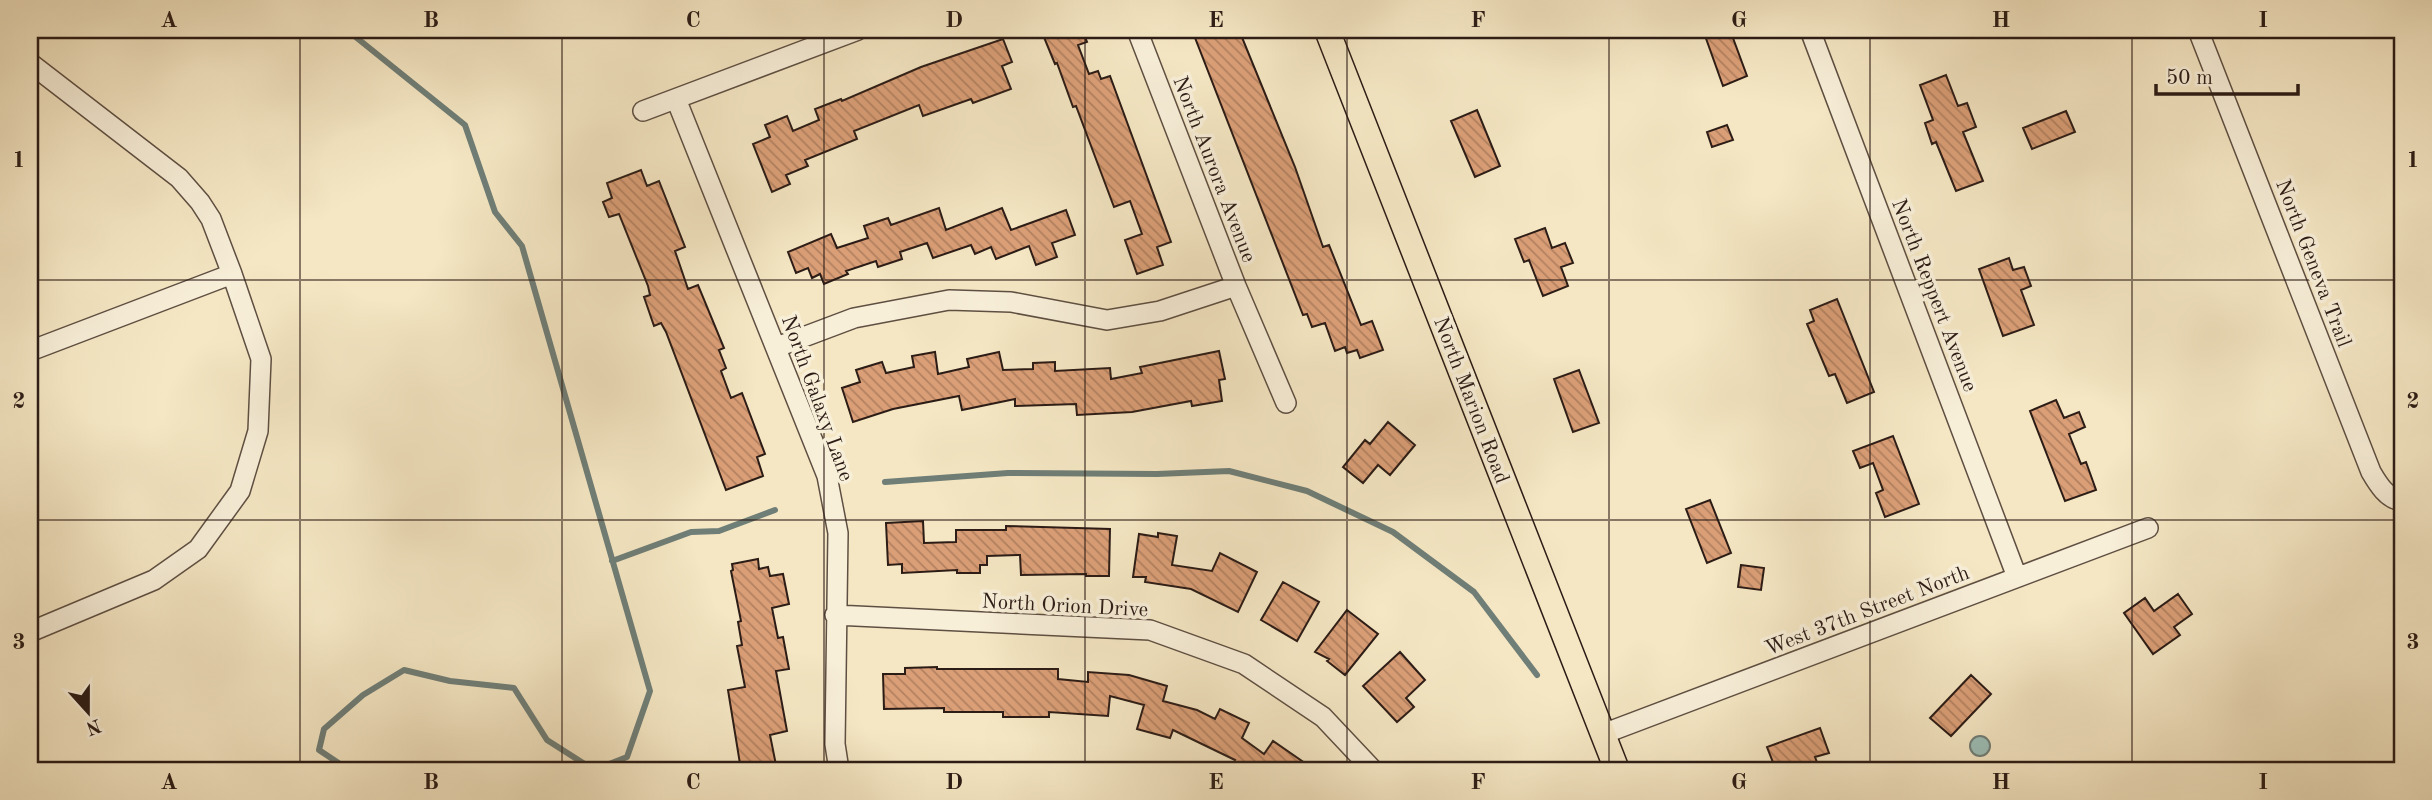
<svg xmlns="http://www.w3.org/2000/svg" width="2432" height="800" viewBox="0 0 2432 800" font-family="'Old Standard TT',serif">
<style>
.water{fill:#9cbfb7;stroke:#6f7e77;stroke-width:2}
.lines{fill:none;stroke-linecap:round;stroke-linejoin:round}
.stream{stroke:#6f7e77;stroke-width:6}
.building{fill:url(#building-back-hatch);stroke:#2c1c16;stroke-width:2}
.minor-casing{stroke:#5e4f42;stroke-width:22}
.major-casing{stroke:#2c1c16;stroke-width:27}
.minor{stroke:#f8efd9;stroke-width:19}
.major{stroke:#f5e7c4;stroke-width:24}
.grid{fill:none;stroke:#2c1c16;stroke-width:2;stroke-opacity:0.55}
.labels{text-anchor:middle;stroke-width:7;stroke-linejoin:round;paint-order:stroke}
.street-label{font-size:21px;fill:#2c1c16;stroke:#f8efd9}
.neatline{fill:none;stroke:#2c1c16;stroke-width:2.5}
.grid-label{font-size:23px;text-anchor:middle;font-weight:bold;fill:#2c1c16}
</style>
<defs>
<pattern id="building-back-hatch" width="6" height="6" patternUnits="userSpaceOnUse" patternTransform="scale(1.75)"><rect width="6" height="6" fill="#db9f77"/><path d="M-1 5l2 2M0 0l6 6M5-1l2 2" fill="none" stroke="#b28161"/></pattern>
</defs>
<rect width="100%" height="100%" fill="#f5e7c4"/>
<filter id="stains"><feTurbulence type="fractalNoise" baseFrequency=".00286" numOctaves="4"/><feColorMatrix values="0 0 0 0 .2 0 0 0 0 .09 0 0 0 0 .02 0 0 0 .5 -.17"/></filter>
<radialGradient id="worn" r=".72"><stop offset=".6" stop-color="#630" stop-opacity="0"/><stop offset="1" stop-color="#630" stop-opacity=".3"/></radialGradient>
<path class="water" d="M1970 746a10 10 0 1 1 20 0a10 10 0 1 1-20 0Z"/>
<g class="lines">
<path class="stream" d="M347,30L465,125L495,212L522,246L650,691L627,757L594,770L547,740L514,688L450,681L404,670L363,695L324,729L319,750L349,770
M885,482L1008,473L1157,474L1229,471L1307,491L1393,532L1474,592L1537,675
M612,561L691,532L719,531L775,510"/>
</g>
<path class="building" d="M1041,30H1082L1087,42L1078,45L1089,74L1098,71L1101,79L1110,76L1171,242L1157,247L1163,265L1137,274L1125,240L1142,234L1130,201L1114,207L1076,106L1073,107L1057,63L1055,64Z
M1192,30H1239L1295,167L1323,247L1329,245L1361,325L1372,321L1383,350L1360,358L1357,350L1347,353L1345,347L1335,351L1325,323L1312,327L1307,314L1303,315Z
M1703,30H1730L1747,76L1723,86Z
M1003,39L1012,62L1002,66L1011,89L973,103L971,99L923,116L919,105L854,131L857,139L805,160L808,166L786,175L790,184L772,192L753,144L770,137L765,125L787,116L793,131L819,120L815,109L841,99L842,101L921,67Z
M1946,75L1958,106L1967,103L1976,127L1963,132L1983,181L1956,191L1936,142L1932,144L1925,123L1933,120L1920,85Z
M1477,110L1500,166L1475,177L1451,121Z
M2066,111L2075,132L2032,149L2023,128Z
M1727,125L1733,140L1712,147L1707,132Z
M641,170L647,186L659,181L685,247L675,251L688,289L698,285L724,348L719,350L726,368L721,371L731,398L742,393L765,454L757,457L763,476L726,490L666,332L661,323L654,326L644,297L650,295L648,286L619,214L609,217L603,202L612,198L607,183Z
M939,208L946,230L1002,208L1011,230L1066,210L1075,235L1052,243L1057,257L1036,265L1029,246L996,259L991,247L975,254L971,245L933,258L927,243L900,252L902,259L878,267L876,261L846,271L848,274L824,284L820,274L812,278L808,268L796,273L788,252L831,234L837,248L868,238L864,226L888,218L891,225Z
M1545,228L1552,248L1565,243L1573,263L1561,267L1568,286L1543,296L1529,260L1524,262L1515,239Z
M2009,258L2013,270L2024,267L2031,286L2021,290L2034,325L2003,336L1979,269Z
M1837,299L1874,392L1847,403L1835,374L1829,376L1807,324L1814,321L1810,310Z
M1219,351L1225,379L1219,380L1222,401L1192,406L1191,401L1132,412L1077,415L1076,404L1015,406V399L962,410L959,396L893,409L853,422L842,388L860,382L856,370L882,362L886,373L914,367L912,356L935,352L938,374L969,367L967,359L999,352L1003,370L1033,369V363L1055,362V371L1110,368L1111,379L1142,373L1140,367Z
M1579,370L1599,423L1573,432L1554,379Z
M2056,400L2064,418L2079,412L2085,427L2069,434L2081,464L2086,462L2096,490L2065,501L2030,411Z
M1388,422L1415,445L1390,475L1378,465L1363,483L1343,467L1365,440L1370,444Z
M1893,436L1919,504L1885,517L1876,493L1883,490L1873,463L1860,468L1853,451Z
M1710,500L1731,553L1707,563L1686,509Z
M923,521L924,543L956,542V530H1006V526L1110,529L1109,576H1086V574L1021,575L1020,555L987,556V565H980V573H957V570L902,573V564L888,565L886,523Z
M1158,533L1177,536L1172,565L1212,571L1220,553L1257,572L1238,612L1191,589L1145,582L1146,577H1133L1139,534L1158,537Z
M758,559L759,569L768,567L770,576L783,574L789,604L772,608L778,638L783,637L789,669L776,671L787,731L770,735L777,770H741L728,690L745,687L737,646L742,645L738,622L741,621L731,571L733,570L732,564Z
M1741,565L1764,568L1761,590L1738,587Z
M1283,582L1319,602L1297,641L1261,620Z
M2178,594L2192,614L2174,627L2180,635L2153,654L2124,613L2145,598L2154,611Z
M1347,610L1378,634L1345,675L1327,661L1329,659L1315,652Z
M1400,652L1425,680L1406,698L1414,707L1397,722L1363,686Z
M937,667V669H1058V679L1088,682V672L1129,675L1167,686L1163,701L1197,710L1215,719L1220,709L1249,723L1242,738L1264,754L1273,741L1315,770H1228L1235,760L1173,730L1170,738L1137,729L1144,705L1110,696L1108,716L1049,712V717H1003V712H944V708L884,709L883,674H905V668Z
M1971,675L1991,694L1951,736L1930,718Z
M1820,728L1829,753L1815,757L1818,765L1805,770L1802,763L1776,770L1767,747Z"/>
<g class="lines">
<defs>
<path id="minor" d="M1137,30L1236,286L1286,403
M1810,30L2017,577
M2198,30L2371,472C2378,484 2387,499 2402,501
M30,63L179,178L200,202L211,219L232,274L261,359L258,431L240,491L198,549L154,580L30,632
M676,99L827,476L838,533L835,744L839,770
M643,111L858,30
M777,347L854,318L949,300L1011,302L1107,320L1160,311L1236,286
M30,351L232,274
M835,615L1150,630L1244,664L1323,717L1373,770
M1603,734L2148,528"/>
<path id="major" d="M1327,30L1617,770"/>
</defs>
<use href="#minor" class="minor-casing"/>
<use href="#major" class="major-casing"/>
<use href="#minor" class="minor"/>
<use href="#major" class="major"/>
</g>
<path class="grid" d="M300,30V770M562,30V770M824,30V770M1085,30V770M1347,30V770M1609,30V770M1870,30V770M2132,30V770M30,280H2402M30,520H2402"/>
<g class="labels">
<g class="street-label">
<text transform="translate(1215 169) rotate(69)" y="7">North Aurora Avenue</text>
<text transform="translate(2314 263) rotate(69)" y="7">North Geneva Trail</text>
<text transform="translate(1935 295) rotate(69)" y="7">North Reppert Avenue</text>
<text transform="translate(818 398) rotate(70)" y="7">North Galaxy Lane</text>
<text transform="translate(1472 400) rotate(69)" y="7">North Marion Road</text>
<text transform="translate(1065 605) rotate(3)" y="7">North Orion Drive</text>
<text transform="translate(1867 610) rotate(-21)" y="7">West 37th Street North</text>
</g>
</g>
<rect width="2432" height="800" fill="none" stroke="#f5e7c4" stroke-width="77"/>
<g transform="translate(88 712) rotate(159)" stroke="#f8efd9" stroke-width="5" paint-order="stroke">
<path d="M0-5L12 26L0 18L-12 26Z" fill="#2c1c16"/>
<text y="-10" font-size="19" font-weight="bold" text-anchor="middle" fill="#2c1c16">N</text>
</g>
<path d="M2156 84v10h142v-10" fill="none" stroke="#2c1c16" stroke-width="3.5"/>
<text x="2166" y="84" font-size="21" fill="#2c1c16" stroke="#f8efd9" stroke-width="5" paint-order="stroke">50 m</text>
<rect x="38" y="38" width="2356" height="724" class="neatline"/>
<g class="grid-label">
<text x="169" y="27">A</text>
<text x="431" y="27">B</text>
<text x="693" y="27">C</text>
<text x="954" y="27">D</text>
<text x="1216" y="27">E</text>
<text x="1478" y="27">F</text>
<text x="1739" y="27">G</text>
<text x="2001" y="27">H</text>
<text x="2263" y="27">I</text>
<text x="19" y="167">1</text>
<text x="2413" y="167">1</text>
<text x="19" y="408">2</text>
<text x="2413" y="408">2</text>
<text x="19" y="649">3</text>
<text x="2413" y="649">3</text>
<text x="169" y="789">A</text>
<text x="431" y="789">B</text>
<text x="693" y="789">C</text>
<text x="954" y="789">D</text>
<text x="1216" y="789">E</text>
<text x="1478" y="789">F</text>
<text x="1739" y="789">G</text>
<text x="2001" y="789">H</text>
<text x="2263" y="789">I</text>
</g>
<rect width="100%" height="100%" filter="url(#stains)"/>
<rect width="100%" height="100%" fill="url(#worn)"/>
</svg>
